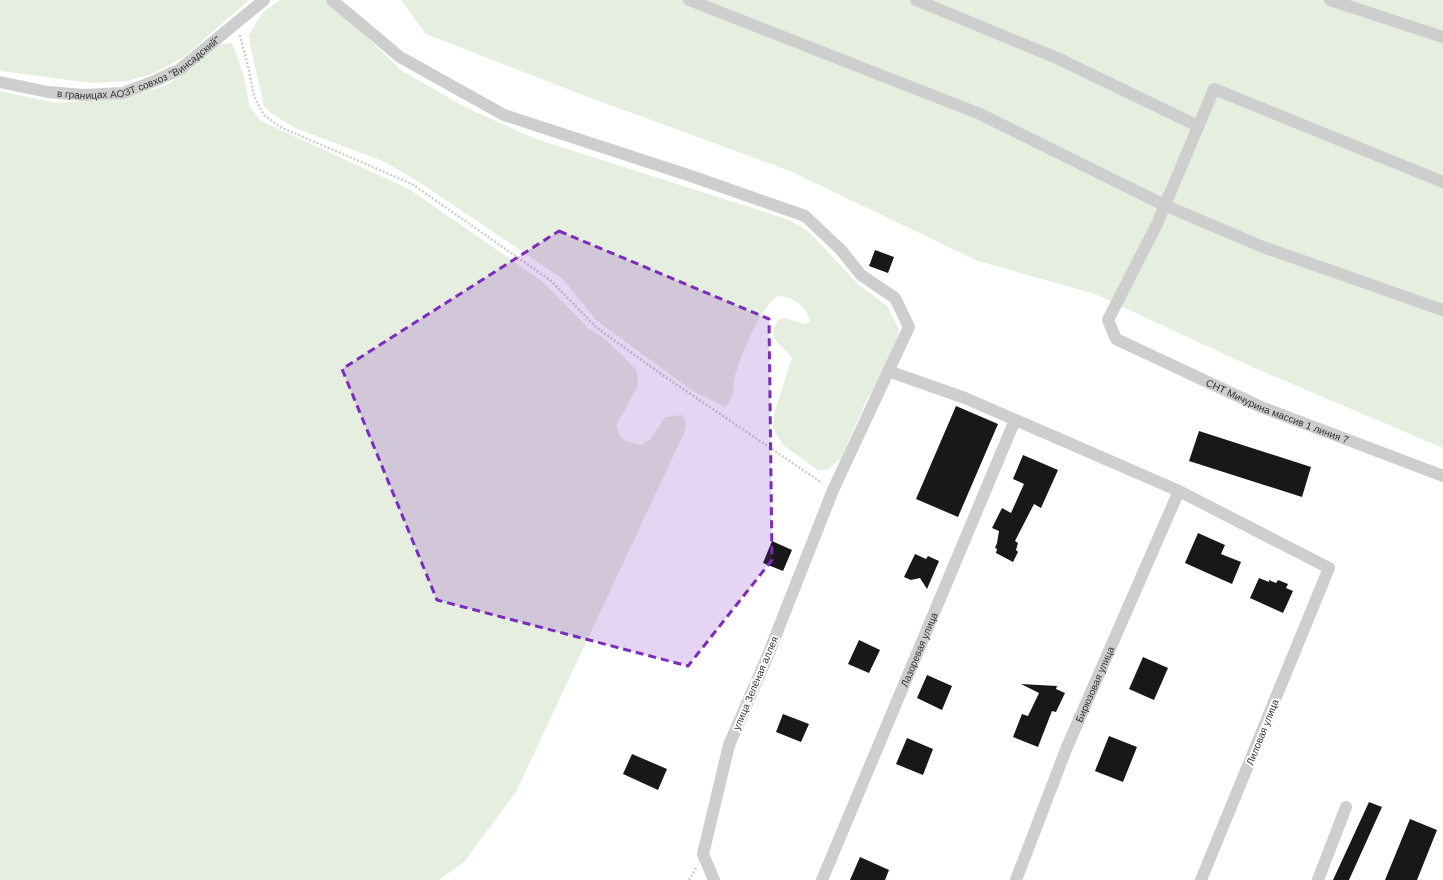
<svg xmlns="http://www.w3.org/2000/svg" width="1443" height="880" viewBox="0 0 1443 880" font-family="Arial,sans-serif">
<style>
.green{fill:#e6eedf}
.building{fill:#181818}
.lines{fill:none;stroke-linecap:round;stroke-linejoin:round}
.path{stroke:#cecece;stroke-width:2.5;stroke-dasharray:2 2;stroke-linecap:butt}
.street{stroke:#cecece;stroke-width:12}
.marked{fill:#7b2cbf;fill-opacity:0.2;stroke:#7b2cbf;stroke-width:3;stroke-dasharray:8 5;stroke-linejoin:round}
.labels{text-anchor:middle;stroke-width:4;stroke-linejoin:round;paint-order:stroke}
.street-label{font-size:10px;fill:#313131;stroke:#fff}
</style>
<rect width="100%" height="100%" fill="#fff"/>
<path class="green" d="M0,0H249L184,57L152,74L127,81L92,83L0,71Z
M280,0H325L332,4L401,70L463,106L533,138L787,219L809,232L858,284L887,306L899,329L890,363L866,401L841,458L827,470H818L783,445L773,428L775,410L792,358L774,338V328L778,320L786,318L803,324L811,321C804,305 795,297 777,296C759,311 743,350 736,372C732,386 736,396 725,407L691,390L596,320L563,279L422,184L385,162L295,128L271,113L264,106L250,44L249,35L263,12Z
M401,0H1443V448L1250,366L1095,294L978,261L790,171L575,92L426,34Z
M232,43L243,73L250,107L261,121L409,189L543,282L588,328L605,339L624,357L636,370L638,379L637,387L616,426C620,442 628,442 642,445L650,440L665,417L682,415L686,423L684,433L516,792L464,862L439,880H0V91L56,103L119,99L167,85L219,45Z"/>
<path class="building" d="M875,250L894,257L888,273L869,266Z
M956,406L998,424L958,517L916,499Z
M1199,431L1311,467L1302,497L1189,461Z
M1023,455L1058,470L1041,508L1034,504L1015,541L1018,543L1016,550L1018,552L1013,562L996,553L997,549L995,548L997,543L999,531L992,528L1002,508L1011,513L1024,484L1013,479Z
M1198,533L1225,545L1221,554L1241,562L1232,584L1185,563Z
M772,541L792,550L783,571L763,563Z
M915,554L926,559L928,556L939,561L927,589L920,578L911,580L904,577Z
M1259,578L1269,582V580L1276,583L1278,580L1288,584L1286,588L1293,591L1283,613L1250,598Z
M859,640L880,650L869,673L848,664Z
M1143,657L1168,668L1154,700L1129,689Z
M927,675L952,686L942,710L917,698Z
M1021,684L1057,686L1056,689L1065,693L1056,712L1052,711L1038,747L1013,737L1022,714L1028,716L1039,693Z
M783,714L809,724L801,742L776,732Z
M1109,736L1137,747L1123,782L1095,771Z
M907,738L933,749L923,775L896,764Z
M632,754L667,769L658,790L623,774Z
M1369,802L1382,807L1349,880H1333Z
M1410,819L1437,830L1417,880H1385Z
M860,857L889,870L885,880H850Z"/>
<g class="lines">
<path class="path" d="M240,35L249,71L254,96L264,115L280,127L412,184L550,280L597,328L664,376L822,483
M689,880L696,868"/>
<g class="street">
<path d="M332,0L400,57L504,115L691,176L805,216L841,250L861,275L895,298L909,327L833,490L768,655L729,745L703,854L714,880"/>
<path d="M689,0L980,114L1164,205L1263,247L1443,310"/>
<path d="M916,0L1057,58L1198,126"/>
<path d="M1330,0L1443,37"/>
<path id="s1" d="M0,82L48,92L84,95L123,93L152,82L179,70L264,0"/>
<path id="s2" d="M1443,182L1214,89L1157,224L1108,320L1116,339L1261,407L1443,476"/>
<path d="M888,371L965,398L1179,491L1329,568L1201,880"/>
<path id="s3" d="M822,880L1015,420"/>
<path id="s4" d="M1016,880L1067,747L1179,491"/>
<path d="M1318,880L1346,807"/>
</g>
</g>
<path class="marked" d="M559,231L769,319L772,560L688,666L437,600L342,369Z"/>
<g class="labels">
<g class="street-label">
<text dy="4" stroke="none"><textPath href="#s1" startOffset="147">в границах АОЗТ совхоз "Винсадский"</textPath></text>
<text dy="4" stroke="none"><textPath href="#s2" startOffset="699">СНТ Мичурина массив 1 линия 7</textPath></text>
<text dy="4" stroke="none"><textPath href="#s3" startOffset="250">Лазоревая улица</textPath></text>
<text transform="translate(755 683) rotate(-67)" y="4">улица Зелёная аллея</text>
<text dy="4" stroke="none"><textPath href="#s4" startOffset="211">Бирюзовая улица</textPath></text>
<text transform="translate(1262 732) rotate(-68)" y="4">Лиловая улица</text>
</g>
</g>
</svg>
